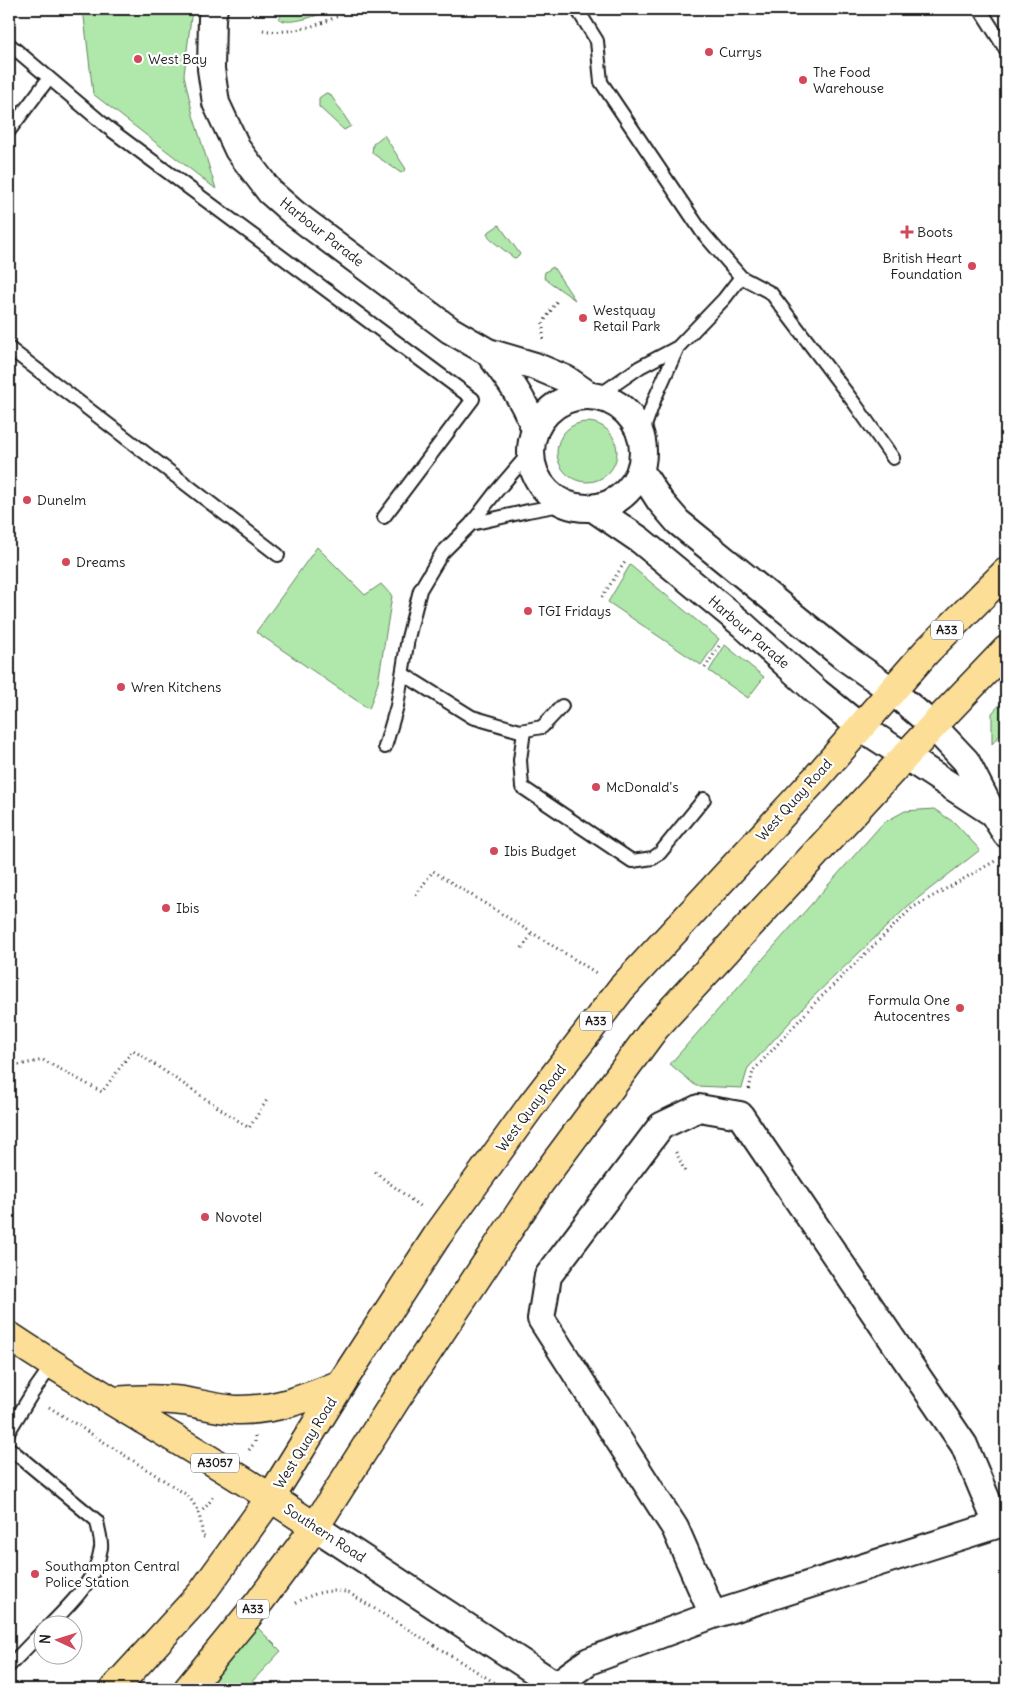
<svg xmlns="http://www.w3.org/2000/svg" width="1015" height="1698" viewBox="0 0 1015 1698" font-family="Delius,sans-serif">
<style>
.green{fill:#b0e7aa;stroke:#668263}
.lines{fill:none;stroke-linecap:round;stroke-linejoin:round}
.service-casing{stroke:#1c1c1c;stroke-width:16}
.minor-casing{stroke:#1c1c1c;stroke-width:30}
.primary-casing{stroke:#1c1c1c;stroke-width:31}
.trunk-casing{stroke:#1c1c1c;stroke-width:31}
.path{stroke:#1c1c1c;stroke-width:3;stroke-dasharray:1 4;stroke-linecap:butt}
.service{stroke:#fff;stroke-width:12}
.minor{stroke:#fff;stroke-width:26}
.primary{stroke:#fcde96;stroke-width:28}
.trunk{stroke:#fcde96;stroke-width:28}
.poi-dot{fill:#d1495b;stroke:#fff;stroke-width:2}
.labels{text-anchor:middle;stroke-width:4.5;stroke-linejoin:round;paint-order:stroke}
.shield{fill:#fff;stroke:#606060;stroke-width:1}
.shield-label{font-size:12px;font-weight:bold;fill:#1c1c1c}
.poi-label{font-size:14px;fill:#1c1c1c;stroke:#fff;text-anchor:start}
.street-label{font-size:14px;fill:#1c1c1c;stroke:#fff}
</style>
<rect width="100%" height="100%" fill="#fff"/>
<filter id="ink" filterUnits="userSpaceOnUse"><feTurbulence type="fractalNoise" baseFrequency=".02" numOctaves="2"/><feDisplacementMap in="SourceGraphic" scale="10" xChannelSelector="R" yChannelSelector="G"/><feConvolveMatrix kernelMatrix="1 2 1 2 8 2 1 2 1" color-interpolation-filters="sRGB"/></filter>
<g filter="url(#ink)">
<path class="green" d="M74,9H192L184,75L193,115L216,189L93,94L84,17Z
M284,9H331C320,15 290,26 279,19Z
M326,93L330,94L351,126L344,130L319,107V98Z
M384,135L406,169L401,173L372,153L373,144Z
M499,225L520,254L518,257L514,258L490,239L487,233Z
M553,267L575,300L544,278L545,272Z
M557 452a30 30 0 1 1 60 0a30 30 0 1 1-60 0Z
M317,547L365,595L381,584L392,596L378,683L369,709L256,632Z
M630,565L719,639L701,665L608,602Z
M725,645L764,677L748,698L709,671Z
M1006,698V728L992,744V713Z
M934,809L955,823L980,850L908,906L813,997L748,1068L742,1088L696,1086L670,1064L883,823L905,811Z
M258,1628L281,1651L245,1689H200Z"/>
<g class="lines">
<defs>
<path id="service" d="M577,9L597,41L601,82L702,232L741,277L771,293L855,404L893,458
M980,9L1006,50
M9,44L107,127L473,399L384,517
M9,131L49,78
M9,348L278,555
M598,396L640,367L678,347L724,299L741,277
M641,437L655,398L678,347
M471,524L528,511L566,504
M403,674L472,717L520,731L542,727L562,706
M524,731L520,760L522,787L632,861L653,858L660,853L704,799
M385,747L397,706L408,638L420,590L442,553L471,524L495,493L531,451
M9,1431L31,1395L52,1365
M9,1448L97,1521C98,1529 102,1540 101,1548C96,1581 71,1603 49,1626
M9,1666L42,1632"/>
<path id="minor" d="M214,9L212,18L211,69L216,103L238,150L270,192L295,214L450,330L488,352L535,366L566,379L589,395
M488,352C508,378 523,398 535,429
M531 452a56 56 0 1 1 112 0a56 56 0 1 1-112 0Z
M640,470L660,501L678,522L844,657L891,690L933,726L966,761L992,812L1006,834
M593,508L640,540L743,625L817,692L859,726L991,812
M315,1527L562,1689
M713,1615L675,1528L541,1319L548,1276L661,1126L699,1108L740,1115L964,1445L997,1524
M556,1685L589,1661L713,1615L1006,1522"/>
<path id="primary" d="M9,1336C109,1403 216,1459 315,1527
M114,1401C137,1399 159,1398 183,1401C201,1404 218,1409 236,1410C273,1411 308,1398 341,1384"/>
<path id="trunk" d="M114,1689L201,1594L230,1554L271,1497L341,1384L437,1236L531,1106L621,989L817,777L926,652L1006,572
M188,1689L260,1601L315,1527L395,1401L539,1184L655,1028L933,726L1006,650"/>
</defs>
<use href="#service" class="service-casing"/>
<use href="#minor" class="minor-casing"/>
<use href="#primary" class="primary-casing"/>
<use href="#trunk" class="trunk-casing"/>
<path class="path" d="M166,9L185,13
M263,30C290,36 328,23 351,9
M543,339V323L557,301
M602,597L625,562
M705,668L721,643
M416,895L433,871L598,974
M522,948L532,934
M9,1065L14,1066L43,1060L102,1092L133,1050L249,1128L267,1100
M749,1089L753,1071L815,1003L912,908L997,860
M676,1152L686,1174
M375,1172L422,1208
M49,1407L187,1495C198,1507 202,1520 202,1536L206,1538
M249,1450L255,1442V1436
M199,1513L205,1508L215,1495
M296,1603C313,1593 330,1588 349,1593L505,1689"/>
<use href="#service" class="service"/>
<use href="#minor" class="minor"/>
<use href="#primary" class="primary"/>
<use href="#trunk" class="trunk"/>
</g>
</g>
<g class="poi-dot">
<circle cx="709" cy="52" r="5"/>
<circle cx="138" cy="59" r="5"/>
<circle cx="803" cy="80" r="5"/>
<path d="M904.5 224.5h5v5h5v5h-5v5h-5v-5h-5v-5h5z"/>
<circle cx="972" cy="266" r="5"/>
<circle cx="583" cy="318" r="5"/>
<circle cx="27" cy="500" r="5"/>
<circle cx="66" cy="562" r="5"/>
<circle cx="528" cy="611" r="5"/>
<circle cx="121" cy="687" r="5"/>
<circle cx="596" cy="787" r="5"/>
<circle cx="494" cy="851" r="5"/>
<circle cx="166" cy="908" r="5"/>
<circle cx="960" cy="1008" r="5"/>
<circle cx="205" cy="1217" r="5"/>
<circle cx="35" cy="1574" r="5"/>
</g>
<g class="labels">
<g class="shield">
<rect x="931" y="620.5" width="32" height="19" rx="4"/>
<rect x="580" y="1011.5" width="32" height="19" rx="4"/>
<rect x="191" y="1453.5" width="48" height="19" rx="4"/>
<rect x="237" y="1599.5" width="32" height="19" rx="4"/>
</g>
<g class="shield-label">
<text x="947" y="634">A33</text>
<text x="596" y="1025">A33</text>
<text x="215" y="1467">A3057</text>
<text x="253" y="1613">A33</text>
</g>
<g class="poi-label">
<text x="719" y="57">Currys</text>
<text x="148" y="64">West Bay</text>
<text x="813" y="77">The Food<tspan x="813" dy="16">Warehouse</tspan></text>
<text x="917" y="237">Boots</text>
<text x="962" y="263" text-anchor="end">British Heart<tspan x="962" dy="16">Foundation</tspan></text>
<text x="593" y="315">Westquay<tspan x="593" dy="16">Retail Park</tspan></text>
<text x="37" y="505">Dunelm</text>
<text x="76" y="567">Dreams</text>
<text x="538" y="616">TGI Fridays</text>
<text x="131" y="692">Wren Kitchens</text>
<text x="606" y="792">McDonald's</text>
<text x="504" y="856">Ibis Budget</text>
<text x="176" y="913">Ibis</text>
<text x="950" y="1005" text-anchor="end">Formula One<tspan x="950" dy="16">Autocentres</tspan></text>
<text x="215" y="1222">Novotel</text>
<text x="45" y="1571">Southampton Central<tspan x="45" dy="16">Police Station</tspan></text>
</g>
<g class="street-label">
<text transform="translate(322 232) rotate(38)" y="5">Harbour Parade</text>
<text transform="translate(749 632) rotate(41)" y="5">Harbour Parade</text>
<text transform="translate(794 800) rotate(-48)" y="5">West Quay Road</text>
<text transform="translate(531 1108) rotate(-53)" y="5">West Quay Road</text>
<text transform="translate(305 1443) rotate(-58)" y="5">West Quay Road</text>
<text transform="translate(325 1533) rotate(33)" y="5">Southern Road</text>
</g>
</g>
<rect width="1015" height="1698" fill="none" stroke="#fff" stroke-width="30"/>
<rect x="15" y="15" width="985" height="1668" fill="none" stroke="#1c1c1c" stroke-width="2" filter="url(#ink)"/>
<g transform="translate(58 1640) rotate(274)"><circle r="24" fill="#ffffff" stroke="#a4a4a4"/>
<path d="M0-4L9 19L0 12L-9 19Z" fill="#d1495b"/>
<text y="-8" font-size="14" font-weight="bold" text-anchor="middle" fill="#1c1c1c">N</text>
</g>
</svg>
